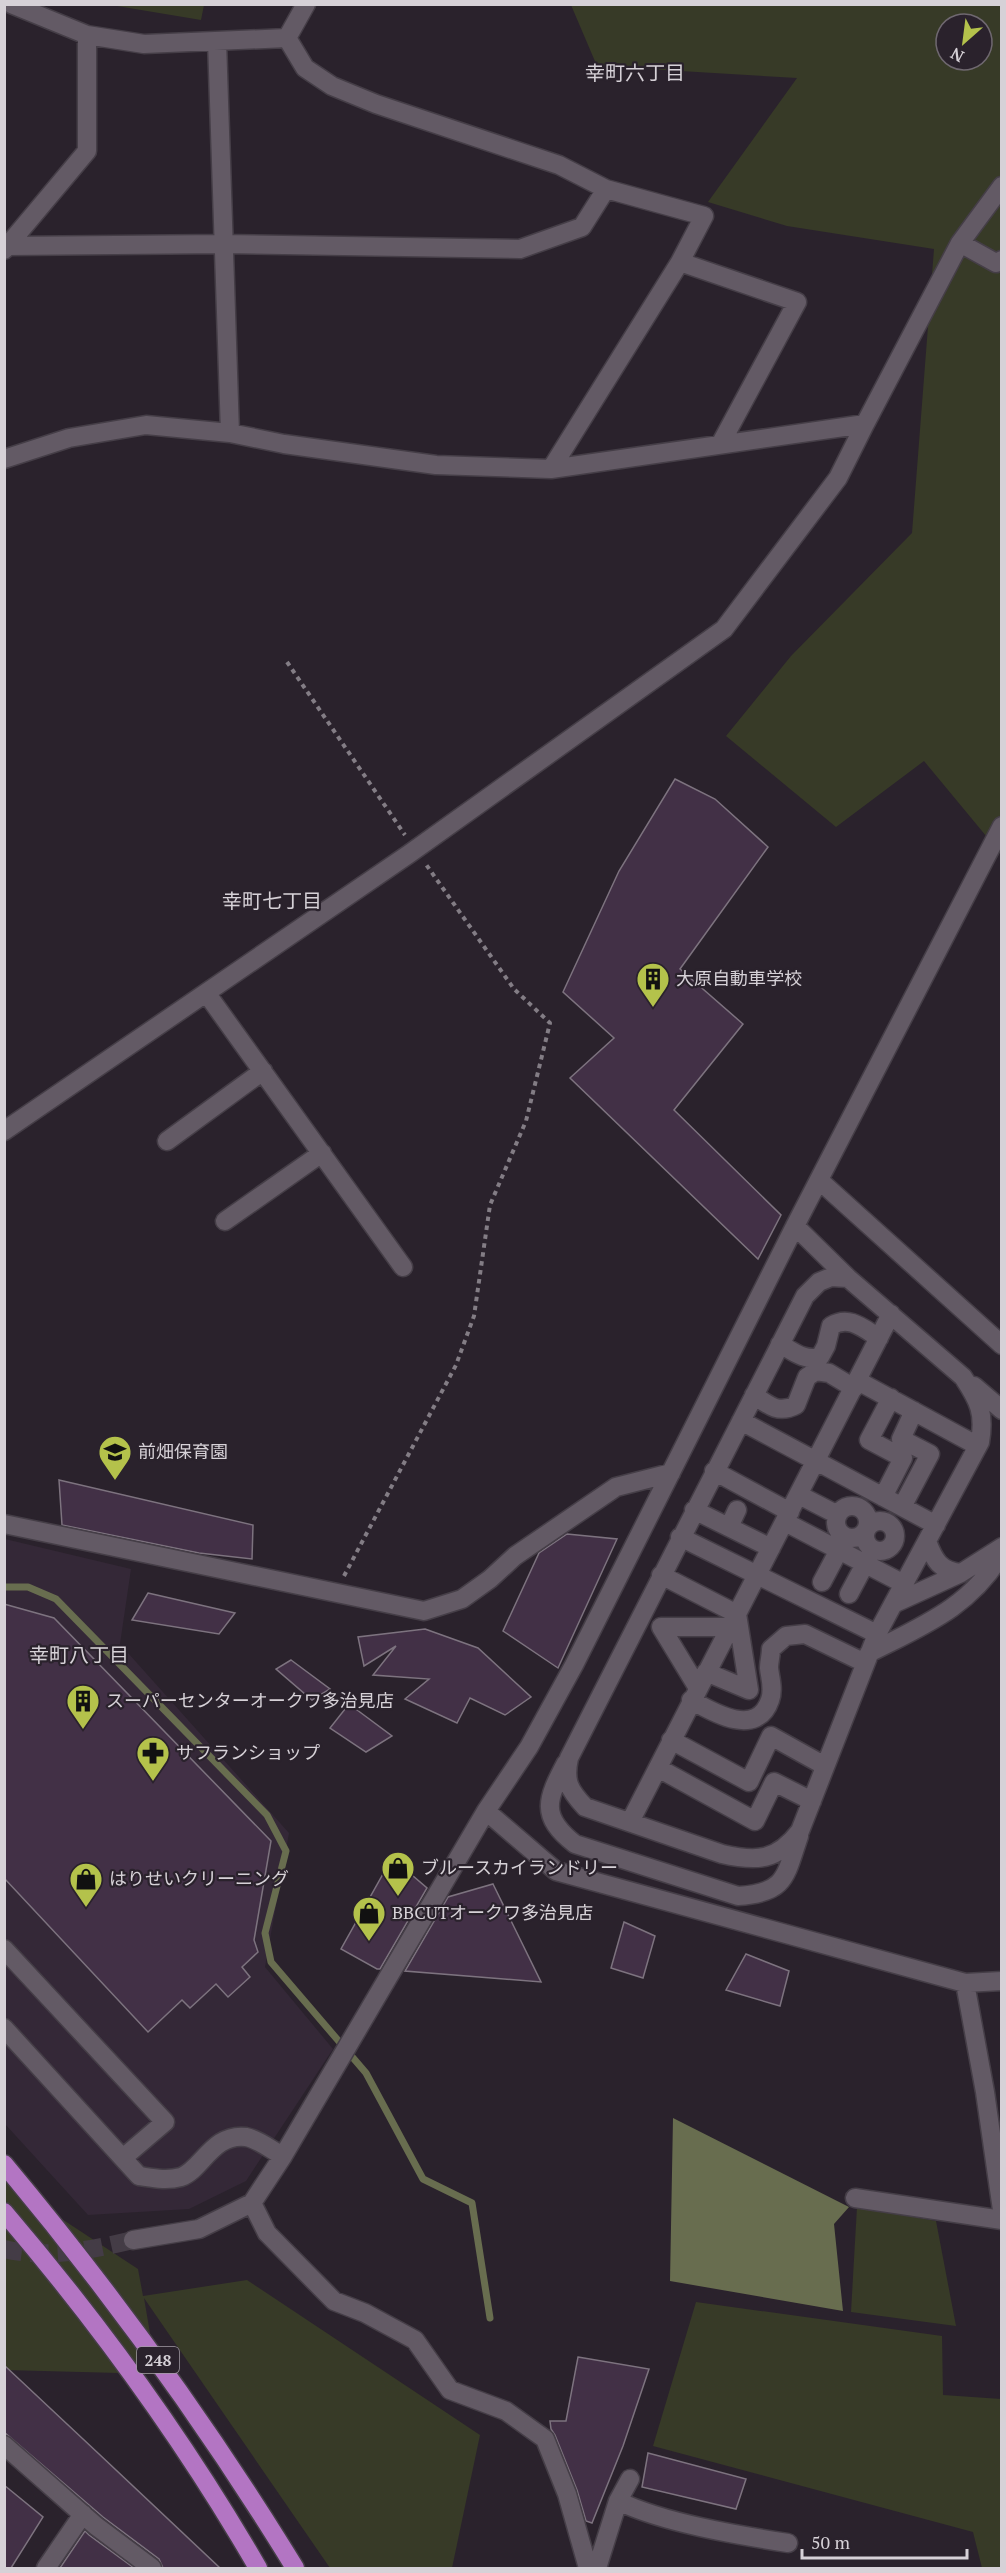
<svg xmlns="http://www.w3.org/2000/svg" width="1006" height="2573" viewBox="0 0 1006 2573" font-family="'PT Serif','Noto Sans JP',serif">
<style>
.built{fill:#342837}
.green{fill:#373a27;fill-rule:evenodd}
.water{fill:#686d4f}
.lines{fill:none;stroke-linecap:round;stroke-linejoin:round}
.stream{stroke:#686d4f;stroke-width:7}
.building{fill:#423046;stroke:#7d737f;stroke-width:1.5}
.minor-tunnel{stroke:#443c46;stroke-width:18;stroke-dasharray:18 9;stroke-linecap:butt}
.minor-casing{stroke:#453e47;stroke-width:21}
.highway-casing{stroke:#453e47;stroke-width:21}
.path{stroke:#837d85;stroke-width:4;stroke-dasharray:4.5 4.5;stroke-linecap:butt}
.minor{stroke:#635a65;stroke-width:18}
.highway{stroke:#b375c3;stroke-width:18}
.labels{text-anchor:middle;stroke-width:4.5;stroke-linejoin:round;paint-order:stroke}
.shield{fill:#2a222c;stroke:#a29ca4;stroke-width:1.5}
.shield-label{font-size:16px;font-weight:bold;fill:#d6d1d7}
.poi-label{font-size:18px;fill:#d6d1d7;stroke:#2a222c;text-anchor:start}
.neighbourhood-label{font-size:20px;fill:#d6d1d7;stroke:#2a222c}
</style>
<rect width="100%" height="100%" fill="#2a222c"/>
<path class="built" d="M5,1539L131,1569L120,1644L289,1833L265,1967L333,2049L246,2181L189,2209L88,2215L5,2124Z"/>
<path class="green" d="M111,5H204L201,20Z
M571,5H1001V854L924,761L836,827L726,736L791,656L912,533L934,249L787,226L708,202L797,78L597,66ZM946,24H982V60H946Z
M4,2181L138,2269L143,2296L247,2280L480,2435L452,2568H330L144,2298L157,2374L5,2370Z
M857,2207L936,2221L956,2326L851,2312Z
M696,2302L942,2336L943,2395L1001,2399V2568H982L973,2532L653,2446Z"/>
<path class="water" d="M673,2118L849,2207L834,2224L843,2311L670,2281Z"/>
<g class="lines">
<path class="stream" d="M4,1587H28L56,1599L267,1815L286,1851L265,1933L271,1962L366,2073L423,2179L472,2203L490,2318"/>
</g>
<path class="building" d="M675,779L715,799L768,847L680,969L743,1024L674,1110L781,1215L758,1259L570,1078L614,1038L563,992L619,871Z
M59,1480L253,1525L252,1559L199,1553L62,1525Z
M567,1534L617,1539L558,1668L503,1631L539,1553Z
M148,1593L235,1613L219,1634L132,1620Z
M4,1604L54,1618L271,1841L254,1940L258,1952L242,1967L250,1977L228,1997L216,1984L190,2008L182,2000L148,2032L4,1878Z
M425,1629L478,1648L531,1697L505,1715L470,1698L457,1723L405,1699L429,1679L373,1675L396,1646L364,1666L358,1637Z
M291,1660L330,1689L312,1700L276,1669Z
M349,1704L392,1736L366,1752L330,1728Z
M392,1858L427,1888L380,1969H377L341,1949Z
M493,1884L541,1982L405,1971L448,1897Z
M624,1922L655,1936L643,1978L611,1968Z
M746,1954L789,1971L780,2006L726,1990Z
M578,2357L649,2369L623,2446L592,2523L586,2521L577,2490L555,2435L551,2429L550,2421H566Z
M4,2365L99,2454L220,2568H163L159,2559L103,2517L4,2432Z
M648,2453L746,2479L736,2509L642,2487Z
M4,2485L43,2517L11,2568H4Z
M85,2531L89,2535L134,2568H60Z"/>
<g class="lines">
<path class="minor-tunnel" d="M4,2249C46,2259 92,2250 133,2240"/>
<defs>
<path id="minor" d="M87,35L144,44L287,38L306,4
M287,38L305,68L332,86L376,104L559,165L606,189L704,216L680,262
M217,41L230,433
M960,243L996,263L1002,260
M8,246L223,244L520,249L582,227L606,189
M4,250L87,151V35L11,4
M865,424L960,243L1002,186
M4,459L69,438L146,425L230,433L284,444L436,465L551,469L865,424L838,478L724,629L409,854L4,1131
M551,469L680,262L797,302L721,443
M207,994L403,1267
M167,1141L263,1071
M820,1181L1002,1345
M225,1221L322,1153
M795,1226L848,1278
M831,1277L848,1278L963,1377C979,1401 985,1413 980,1442L877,1634L800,1831C777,1861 757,1862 722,1854L585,1807C569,1790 564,1781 569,1758L805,1296L819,1282Z
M780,1344C794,1352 804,1361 820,1357L826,1346L831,1326C849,1315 863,1328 879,1338
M858,1381L978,1446
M974,1386L1002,1410
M754,1395C769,1406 779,1414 796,1405L807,1377L816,1371L829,1373L854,1388
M741,1421L936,1525
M714,1471L790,1512
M799,1495L838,1515
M883,1497L903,1458L869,1440L891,1398
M836 1522a16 16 0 1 1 32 0a16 16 0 1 1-32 0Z
M902,1507L930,1454L901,1439L914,1411
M694,1510L771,1548
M865 1536a15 15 0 1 1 30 0a15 15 0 1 1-30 0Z
M785,1522L904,1584
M4,1524L424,1611L462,1599L490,1579L515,1556L616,1487L671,1473
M729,1527L737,1510
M680,1537L877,1634
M927,1541C934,1560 940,1571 961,1573L1002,1547
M661,1575L737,1614L749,1690L706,1672
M822,1582L839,1550
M849,1594L865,1564
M893,1604L961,1573
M869,1653C922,1626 971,1607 1002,1553
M698,1688L661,1627H730
M691,1700C714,1713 757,1738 770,1700C774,1689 770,1678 769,1668C769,1662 771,1655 771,1649L786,1636L805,1634L865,1663
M671,1740L749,1782L771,1736L825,1766
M566,1763C547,1799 539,1816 575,1844L738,1896C786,1893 785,1877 799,1836
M658,1768L755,1821L774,1782L812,1801
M486,1811L556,1871L965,1983L1002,1981
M630,1822L891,1314
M4,1949L165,2122L124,2157
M965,1983L985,2092L1002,2210
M4,2028L139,2176C153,2178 166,2181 181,2177C202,2170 212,2133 246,2137C258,2139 273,2151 283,2156
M855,2198L1002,2220
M252,2203L267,2233L334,2301L365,2313L415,2340L450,2390L506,2411L545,2439L567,2494L588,2568
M133,2240L199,2229L252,2203L283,2156L486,1811L529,1747L574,1665L795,1226L1002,826
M4,2445L96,2526L152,2568
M618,2501C664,2523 737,2535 788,2543
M46,2568L83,2514
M597,2568L618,2501L630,2479"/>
<path id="highway" d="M4,2164C111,2292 208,2426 295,2568
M4,2212C97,2321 187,2445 258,2568"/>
</defs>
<use href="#minor" class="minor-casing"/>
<use href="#highway" class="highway-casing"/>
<path class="path" d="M287,662L405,835
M344,1576L456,1365L474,1316L490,1205L526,1121L550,1023L514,989L425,863"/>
<use href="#minor" class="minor"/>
<use href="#highway" class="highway"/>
</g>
<defs>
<symbol id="building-pin" viewBox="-11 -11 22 30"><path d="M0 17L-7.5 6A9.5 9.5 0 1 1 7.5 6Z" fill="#b4c24b" stroke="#2a222c"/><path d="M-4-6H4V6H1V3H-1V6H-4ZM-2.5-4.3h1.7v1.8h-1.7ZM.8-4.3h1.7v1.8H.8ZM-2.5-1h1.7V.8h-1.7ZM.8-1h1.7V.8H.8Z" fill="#111"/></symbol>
<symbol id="school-pin" viewBox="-11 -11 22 30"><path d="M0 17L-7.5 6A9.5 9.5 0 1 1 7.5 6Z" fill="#b4c24b" stroke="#2a222c"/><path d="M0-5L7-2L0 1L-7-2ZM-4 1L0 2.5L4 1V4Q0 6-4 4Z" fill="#111"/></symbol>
<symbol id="pharmacy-pin" viewBox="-11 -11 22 30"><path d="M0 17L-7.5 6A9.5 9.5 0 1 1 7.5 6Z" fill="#b4c24b" stroke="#2a222c"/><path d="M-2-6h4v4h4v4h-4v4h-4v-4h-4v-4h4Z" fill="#111"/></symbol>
<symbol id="shop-pin" viewBox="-11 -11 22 30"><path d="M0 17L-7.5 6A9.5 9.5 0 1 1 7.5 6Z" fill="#b4c24b" stroke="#2a222c"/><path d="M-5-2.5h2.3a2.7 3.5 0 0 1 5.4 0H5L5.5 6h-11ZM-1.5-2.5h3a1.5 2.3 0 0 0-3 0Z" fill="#111"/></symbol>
</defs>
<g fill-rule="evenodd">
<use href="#building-pin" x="634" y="960" width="38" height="52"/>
<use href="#school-pin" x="96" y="1433" width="38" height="52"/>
<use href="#building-pin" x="64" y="1682" width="38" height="52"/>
<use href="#pharmacy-pin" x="134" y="1734" width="38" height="52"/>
<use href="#shop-pin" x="379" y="1849" width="38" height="52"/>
<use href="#shop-pin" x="67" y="1860" width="38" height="52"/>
<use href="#shop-pin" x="350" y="1894" width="38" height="52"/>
</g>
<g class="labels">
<rect class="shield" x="137" y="2347" width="42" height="26" rx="4.5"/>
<g class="shield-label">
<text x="158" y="2366">248</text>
</g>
<g class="poi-label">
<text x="676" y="985">大原自動車学校</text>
<text x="138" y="1458">前畑保育園</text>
<text x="106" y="1707">スーパーセンターオークワ多治見店</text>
<text x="176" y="1759">サフランショップ</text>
<text x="421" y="1874">ブルースカイランドリー</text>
<text x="109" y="1885">はりせいクリーニング</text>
<text x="392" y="1919">BBCUTオークワ多治見店</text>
</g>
<g class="neighbourhood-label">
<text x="635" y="80">幸町六丁目</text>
<text x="272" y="908">幸町七丁目</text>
<text x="79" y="1662">幸町八丁目</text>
</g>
</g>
<rect width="1006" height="2573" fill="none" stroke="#d6d1d7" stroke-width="12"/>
<g transform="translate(964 42) rotate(208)"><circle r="28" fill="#2a222c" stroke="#6f6870" stroke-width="1.5"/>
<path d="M0-4.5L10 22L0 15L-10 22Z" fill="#b4c24b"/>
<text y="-9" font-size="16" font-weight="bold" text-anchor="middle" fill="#d6d1d7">N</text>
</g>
<path d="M802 2549v9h165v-9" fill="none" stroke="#d6d1d7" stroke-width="3"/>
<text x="811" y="2549" font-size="18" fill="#d6d1d7" stroke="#2a222c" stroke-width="4.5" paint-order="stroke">50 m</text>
</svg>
